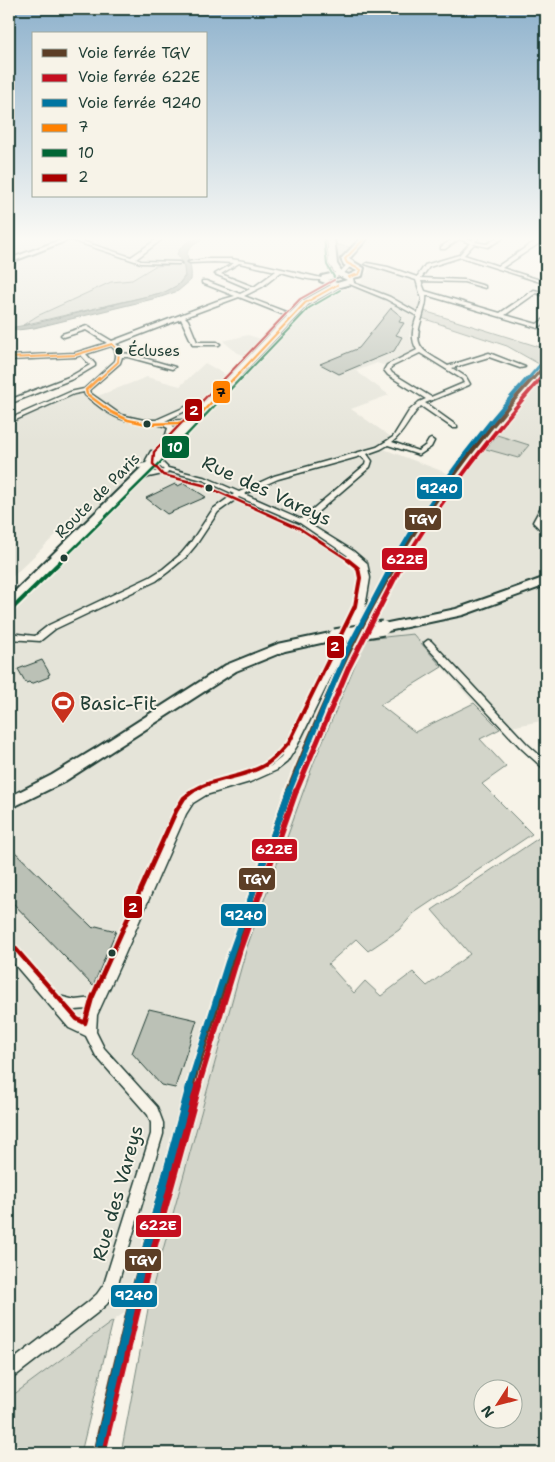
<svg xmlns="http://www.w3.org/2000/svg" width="555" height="1462" viewBox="0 0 555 1462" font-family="'Shantell Sans',sans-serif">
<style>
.built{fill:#e5e4d9}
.green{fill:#d3d5ca;stroke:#79897f;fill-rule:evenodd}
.water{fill:#a4ada3;stroke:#6f8077}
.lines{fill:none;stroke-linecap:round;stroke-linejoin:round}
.stream{stroke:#6f8077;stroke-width:2}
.building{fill:#bbc1b6;stroke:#1f3d34}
.pedestrian-casing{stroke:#1f3d34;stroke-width:5.5}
.minor-casing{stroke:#1f3d34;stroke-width:3}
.tertiary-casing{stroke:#1f3d34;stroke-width:4}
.primary-casing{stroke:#1f3d34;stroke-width:4}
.pedestrian{stroke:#f7f3e8;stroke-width:4}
.minor{fill:#f7f3e8;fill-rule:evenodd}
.tertiary{fill:#f7f3e8;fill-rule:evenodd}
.primary{fill:#f7f3e8;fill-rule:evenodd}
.primary-bridge-casing{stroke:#1f3d34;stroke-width:17;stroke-linecap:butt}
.primary-bridge{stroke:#f7f3e8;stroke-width:13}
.bus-1-far1-casing{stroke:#f7f3e8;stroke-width:4}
.bus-1-casing{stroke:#f7f3e8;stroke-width:5}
.bus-2-far2-casing{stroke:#f7f3e8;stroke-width:4}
.bus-2-far1-casing{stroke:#f7f3e8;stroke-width:5}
.bus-2-casing{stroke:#f7f3e8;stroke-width:8}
.bus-3-far3-casing{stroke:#f7f3e8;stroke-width:4}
.bus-3-far2-casing{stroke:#f7f3e8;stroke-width:5}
.bus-3-far1-casing{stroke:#f7f3e8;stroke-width:8}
.bus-3-casing{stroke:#f7f3e8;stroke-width:8}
.bus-1-far1{stroke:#ff8000;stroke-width:2}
.bus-1{stroke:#ff8000;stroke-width:2.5}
.bus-2-far2{stroke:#016635;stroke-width:2}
.bus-2-far1{stroke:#016635;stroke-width:2.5}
.bus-2{stroke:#016635;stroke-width:4}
.bus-3-far3{stroke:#a00;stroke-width:2}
.bus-3-far2{stroke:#a00;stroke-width:2.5}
.bus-3-far1{stroke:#a00;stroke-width:4}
.bus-3{stroke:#a00;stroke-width:4.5}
.rail-1-far4-casing{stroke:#f7f3e8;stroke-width:5}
.rail-1-far3-casing{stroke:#f7f3e8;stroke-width:6}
.rail-1-far2-casing{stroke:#f7f3e8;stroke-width:9}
.rail-1-far1-casing{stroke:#f7f3e8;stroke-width:10}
.rail-1-casing{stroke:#f7f3e8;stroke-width:11}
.rail-2-far4-casing{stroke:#f7f3e8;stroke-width:5}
.rail-2-far3-casing{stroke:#f7f3e8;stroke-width:6}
.rail-2-far2-casing{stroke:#f7f3e8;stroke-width:9}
.rail-2-far1-casing{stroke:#f7f3e8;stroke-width:10}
.rail-2-casing{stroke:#f7f3e8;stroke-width:11}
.rail-3-far4-casing{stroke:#f7f3e8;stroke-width:5}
.rail-3-far3-casing{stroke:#f7f3e8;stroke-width:6}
.rail-3-far2-casing{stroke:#f7f3e8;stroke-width:9}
.rail-3-far1-casing{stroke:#f7f3e8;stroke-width:10}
.rail-3-casing{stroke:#f7f3e8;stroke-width:11}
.rail-1-far4{stroke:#5c3e26;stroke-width:3}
.rail-1-far3{stroke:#5c3e26;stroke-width:4}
.rail-1-far2{stroke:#5c3e26;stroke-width:5}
.rail-1-far1{stroke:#5c3e26;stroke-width:6}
.rail-1{stroke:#5c3e26;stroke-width:8}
.rail-2-far4{stroke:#c50e1f;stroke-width:3}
.rail-2-far3{stroke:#c50e1f;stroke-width:4}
.rail-2-far2{stroke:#c50e1f;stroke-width:5}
.rail-2-far1{stroke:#c50e1f;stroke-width:6}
.rail-2{stroke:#c50e1f;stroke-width:8}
.rail-3-far4{stroke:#0075a1;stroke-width:3}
.rail-3-far3{stroke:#0075a1;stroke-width:4}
.rail-3-far2{stroke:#0075a1;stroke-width:5}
.rail-3-far1{stroke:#0075a1;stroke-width:6}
.rail-3{stroke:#0075a1;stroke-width:8}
.bus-dot{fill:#1f3d34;stroke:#f7f3e8;stroke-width:2}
.labels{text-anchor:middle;stroke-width:4;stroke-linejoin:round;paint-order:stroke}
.far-bus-label{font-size:15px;fill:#1f3d34;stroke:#f7f3e8;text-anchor:start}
.far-street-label{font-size:16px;fill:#1f3d34;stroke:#f7f3e8}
.street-label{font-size:19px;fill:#1f3d34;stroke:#f7f3e8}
.poi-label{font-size:19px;fill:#1f3d34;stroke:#f7f3e8;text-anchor:start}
.line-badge{stroke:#f7f3e8;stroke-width:2}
.badge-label{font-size:14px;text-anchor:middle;font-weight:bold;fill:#fff}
.pale-badge-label{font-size:14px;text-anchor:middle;font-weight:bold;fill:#111}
</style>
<rect width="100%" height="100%" fill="#f7f3e8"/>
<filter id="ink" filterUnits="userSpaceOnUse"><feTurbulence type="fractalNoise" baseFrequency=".02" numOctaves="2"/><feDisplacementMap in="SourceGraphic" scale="10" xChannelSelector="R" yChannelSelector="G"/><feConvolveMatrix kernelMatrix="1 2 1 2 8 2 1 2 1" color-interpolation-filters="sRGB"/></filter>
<g filter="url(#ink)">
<path class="built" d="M9,237H198L184,244L178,257L181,262L166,263L155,266L132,280L111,282L37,316L23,325L9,327Z
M368,266L387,269L417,284L419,304L409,337L416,351L383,365L377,363L356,371L389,395L351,409L391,437L378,445L381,448L460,478L486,449L518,458L528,445L497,435L546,377V720L501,729L474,703L413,634L366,639L314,762L247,947L151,1293L9,1398V617L84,540L62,529L9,580V423L91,386L95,397L147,377L180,386L205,363L226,375L205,397L218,404L255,360L236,352L223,341L248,335L271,342L311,304L322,297L335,290L357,288L361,285L362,277L368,272Z"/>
<path class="green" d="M333,244L353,248L342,259L357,271C335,283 335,259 333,244Z
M183,264L186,274L178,285L165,292L23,325L37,316L111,282L132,280L155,266Z
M424,311L546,349V357L539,364L507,346L422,318Z
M497,435L529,445L518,458L486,449Z
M413,634L442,667L380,705L415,732L474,703L500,729L480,739L506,767L482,784L532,834L414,913L399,930L368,951L356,939L328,964L354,993L365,981L381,996L413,972L427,986L470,954L432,910L546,833V1453H121L151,1293L247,947L314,762L366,639ZM482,1390H512V1420H482Z
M113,1321L81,1453H9V1398Z"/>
<path class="water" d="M207,237C173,255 194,254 191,280L178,291L161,297L34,328L9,331V328L32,324L165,292L178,285L185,277L184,267L177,254C182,242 195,237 207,237Z"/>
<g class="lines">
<path class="stream" d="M9,384L14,382"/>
</g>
<path class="building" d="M391,308L402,317L399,322L404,323L396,335L402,337L394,351L339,374L320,364L359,348Z
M184,483L206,497L167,514L146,498L175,484L178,486Z
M42,660L50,674L48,675L49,677L31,684L29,682L26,683L18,669Z
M9,846L93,928L96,926L116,931L93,986L9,899Z
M149,1009L197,1020L175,1088L161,1085L132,1053Z"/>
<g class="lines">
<defs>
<path id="pedestrian" d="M340,275L350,264"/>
<path id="minor" d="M69,237L131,257L160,237H165L136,259L141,261L179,262L181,263L179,264L141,263L68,239Z
M452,237L472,240L475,237H479L475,242L487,244L498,237H502V239L488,247L474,244L464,255L498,266L537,240L529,237H535L546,241V243L541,242L502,268L540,280V282L461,257L429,267L421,278L464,280L485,286V288L464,282L421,281L425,291L500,313L534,290L546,293V296L536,293L505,315L537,324L546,318V322L538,328L426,295C427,303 424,310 422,318C411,350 425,351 448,366L489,353L525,367L520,368L489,357L452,368L466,377L470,384L469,385L425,403L457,426V428H453L421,406C410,416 403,435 392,442L418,451L426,445L429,440L431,439L434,441L431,447L419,455L388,445L381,449L367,454L372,461L370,467L306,522L353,551L367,563L370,578L365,608L297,746L287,762L277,770L250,782L206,795L193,803L186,814L124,956L97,1015L96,1032L104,1048L157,1107L163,1123V1134L117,1287L107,1304L97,1313L14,1377L9,1379V1363L87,1303L97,1294L104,1284L151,1134V1123L148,1115L96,1056L86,1036L69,1028L9,958V946L13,948L55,995L75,1000L93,998L177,813L187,797L200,789L245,777L271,766L281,758L289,745L357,608L362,578L360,566L347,555L300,523L239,497L218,512L196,545L186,557L168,572L156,581L55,629L40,641L9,639V633L35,636L49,625L150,577L163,569L181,554L191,542L213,509L234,494L203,480L168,471L167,473L149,477L139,482H135V480L145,474L164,470L158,465L159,468L156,470L152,467L138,468L135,466L138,464L149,463L146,460L151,451L156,452L152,460L155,463L157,455H161L162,462L168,468L207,478L239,492L274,476L377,447L393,437L409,411L419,402L426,399L388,375L384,370L387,365L417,350C410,338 413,328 417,316L386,299L347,283L351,282L390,297L418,313L422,299L416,280L365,264L367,263L388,267L417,277L425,265L459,255L470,243L459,239L445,249H441V247L454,238ZM420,353L462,379L464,383L431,397L392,373L390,370L391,367ZM361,456L366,461L365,465L301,519L244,494L278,479ZM66,1008L75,1010L88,1009L85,1015V1024L77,1020Z
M206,259H231L255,263L326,279C316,283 292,275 281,272L262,287L244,296L291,314V316H287L239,297L185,317L188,320L197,342H217L220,344L219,345H193L181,319L116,344L120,347L122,353L130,354L175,367L172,369L128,357H122L120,363L89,390L90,393L121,415L144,420H156L201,400L206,401L165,421L181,420L196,417L199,419L186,423L171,424L174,427L170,439L165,438L168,428C156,421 139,424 125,420C110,416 97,405 85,395L84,392L74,394L9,423V419L70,392L84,389L115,361C117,355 117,350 111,346L86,354L95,364V366L75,378L9,404V400L71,376L90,365L81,355L75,357L9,360V356L75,353L107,343L86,330L64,337L61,335L62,334L87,326L112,341L217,301L235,296L202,283V281H206L240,294L250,289L215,274L234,263L214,262L190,263L188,262ZM239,263L276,271L254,287L221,274Z
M546,504V510L540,522L546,528V534L544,533L533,522L540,509Z
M428,640L431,641L527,744L546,761V769L543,768L521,748L425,645L424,643Z"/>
<path id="tertiary" d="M68,237H76L9,263V259Z"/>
<path id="primary" d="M327,237H334L337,264L342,272L349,275L357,271L344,265L341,259L362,237H369L349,259L364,268L362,276L353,278L354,283L340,287L308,305L155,466L13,607L9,608V597L147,462L289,314L302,301L331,285L320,281L322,276L335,273L329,264ZM339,276L347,280L337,283L328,280Z
M546,577V585L463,615L383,632L377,628L383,624L456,609Z
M335,632L341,636L339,639L285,651L236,671L62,783L9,809V797L52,775L98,747L226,665L278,644Z"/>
</defs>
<use href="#pedestrian" class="pedestrian-casing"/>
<use href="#minor" class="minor-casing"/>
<use href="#tertiary" class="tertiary-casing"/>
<use href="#primary" class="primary-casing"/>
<use href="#pedestrian" class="pedestrian"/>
<use href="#minor" class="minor"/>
<use href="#tertiary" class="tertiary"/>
<use href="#primary" class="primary"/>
<defs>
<path id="primary-bridge" d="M335,636L383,628"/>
</defs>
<use href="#primary-bridge" class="primary-bridge-casing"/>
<use href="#primary-bridge" class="primary-bridge"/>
<defs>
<path id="bus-1-far1" d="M349,277L359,274L361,270L347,263L345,259L366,237
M9,358L75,355L112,344
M98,380L118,362L119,351L112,344
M233,380L305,303L337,285"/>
<path id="bus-1" d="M86,390L87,394L111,412L128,420L147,424L178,423L196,419L234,378
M86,390L99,378"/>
<path id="bus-2-far2" d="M324,238L327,265L334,277
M240,380L309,308L340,290"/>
<path id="bus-2-far1" d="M61,561L155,468L241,378"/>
<path id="bus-2" d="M13,608L62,560"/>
<path id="bus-3-far3" d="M223,380L300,299L334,280"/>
<path id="bus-3-far2" d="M224,378L154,452L153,464L163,475L203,485L299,528L350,561"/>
<path id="bus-3-far1" d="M191,792C214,777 242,779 265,765C275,759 281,751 288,743L355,606L360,578L358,568L348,560"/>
<path id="bus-3" d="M14,947L77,1019L85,1023L92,998L176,811L184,798L193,791"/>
</defs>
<use href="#bus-1-far1" class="bus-1-far1-casing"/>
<use href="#bus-1" class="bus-1-casing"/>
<use href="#bus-2-far2" class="bus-2-far2-casing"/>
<use href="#bus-2-far1" class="bus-2-far1-casing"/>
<use href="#bus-2" class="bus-2-casing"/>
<use href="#bus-3-far3" class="bus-3-far3-casing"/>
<use href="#bus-3-far2" class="bus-3-far2-casing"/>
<use href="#bus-3-far1" class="bus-3-far1-casing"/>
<use href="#bus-3" class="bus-3-casing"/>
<use href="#bus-1-far1" class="bus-1-far1"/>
<use href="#bus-1" class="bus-1"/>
<use href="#bus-2-far2" class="bus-2-far2"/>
<use href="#bus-2-far1" class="bus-2-far1"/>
<use href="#bus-2" class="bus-2"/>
<use href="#bus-3-far3" class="bus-3-far3"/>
<use href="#bus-3-far2" class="bus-3-far2"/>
<use href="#bus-3-far1" class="bus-3-far1"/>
<use href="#bus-3" class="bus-3"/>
<defs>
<path id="rail-1-far4" d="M532,380L546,364"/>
<path id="rail-1-far3" d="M397,561C436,495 482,435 533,378"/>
<path id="rail-1-far2" d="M288,792C319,712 354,634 398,560"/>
<path id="rail-1-far1" d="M191,1087L255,886L289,791"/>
<path id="rail-1" d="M96,1453L136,1285L191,1086"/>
<path id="rail-2-far4" d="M540,380L546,373"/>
<path id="rail-2-far3" d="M404,561C444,496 490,436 541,378"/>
<path id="rail-2-far2" d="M296,792L348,669L404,560"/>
<path id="rail-2-far1" d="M198,1087L240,949L296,791"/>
<path id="rail-2" d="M102,1453L143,1285L198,1086"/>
<path id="rail-3-far4" d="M527,380L541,364"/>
<path id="rail-3-far3" d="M394,561C432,495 477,435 528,378"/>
<path id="rail-3-far2" d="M289,792L348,649L395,560"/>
<path id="rail-3-far1" d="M189,1087L228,962L289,791"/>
<path id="rail-3" d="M98,1452L136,1287L190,1086"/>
</defs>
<use href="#rail-1-far4" class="rail-1-far4-casing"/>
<use href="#rail-1-far3" class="rail-1-far3-casing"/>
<use href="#rail-1-far2" class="rail-1-far2-casing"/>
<use href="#rail-1-far1" class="rail-1-far1-casing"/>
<use href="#rail-1" class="rail-1-casing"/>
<use href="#rail-2-far4" class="rail-2-far4-casing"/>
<use href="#rail-2-far3" class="rail-2-far3-casing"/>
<use href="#rail-2-far2" class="rail-2-far2-casing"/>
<use href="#rail-2-far1" class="rail-2-far1-casing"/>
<use href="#rail-2" class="rail-2-casing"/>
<use href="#rail-3-far4" class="rail-3-far4-casing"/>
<use href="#rail-3-far3" class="rail-3-far3-casing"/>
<use href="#rail-3-far2" class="rail-3-far2-casing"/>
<use href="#rail-3-far1" class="rail-3-far1-casing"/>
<use href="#rail-3" class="rail-3-casing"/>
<use href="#rail-1-far4" class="rail-1-far4"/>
<use href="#rail-1-far3" class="rail-1-far3"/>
<use href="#rail-1-far2" class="rail-1-far2"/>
<use href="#rail-1-far1" class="rail-1-far1"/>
<use href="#rail-1" class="rail-1"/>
<use href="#rail-2-far4" class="rail-2-far4"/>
<use href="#rail-2-far3" class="rail-2-far3"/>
<use href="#rail-2-far2" class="rail-2-far2"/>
<use href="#rail-2-far1" class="rail-2-far1"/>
<use href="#rail-2" class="rail-2"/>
<use href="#rail-3-far4" class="rail-3-far4"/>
<use href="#rail-3-far3" class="rail-3-far3"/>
<use href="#rail-3-far2" class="rail-3-far2"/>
<use href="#rail-3-far1" class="rail-3-far1"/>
<use href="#rail-3" class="rail-3"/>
</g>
</g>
<linearGradient id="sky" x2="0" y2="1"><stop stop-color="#8db1cc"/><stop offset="0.54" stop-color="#fbfaf5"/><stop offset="1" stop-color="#fbfaf5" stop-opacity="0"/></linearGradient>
<rect width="555" height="442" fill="url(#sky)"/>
<defs>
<symbol id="stadium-pin" viewBox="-11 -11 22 30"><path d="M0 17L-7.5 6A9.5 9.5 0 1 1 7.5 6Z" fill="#c8321e" stroke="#f7f3e8"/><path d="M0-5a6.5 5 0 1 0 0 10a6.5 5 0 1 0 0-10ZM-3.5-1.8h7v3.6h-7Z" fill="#fff"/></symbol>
</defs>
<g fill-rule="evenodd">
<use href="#stadium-pin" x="49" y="689" width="28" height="38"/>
</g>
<g class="bus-dot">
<circle cx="119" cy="351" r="4.5"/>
<circle cx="147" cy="424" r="4.5"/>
<circle cx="209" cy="488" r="4.5"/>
<circle cx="64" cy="558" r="4.5"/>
<circle cx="112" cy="953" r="4.5"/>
</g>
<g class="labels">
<g class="far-bus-label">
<text x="128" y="356">Écluses</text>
</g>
<g class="far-street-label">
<text transform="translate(97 495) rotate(-45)" y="6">Route de Paris</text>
</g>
<g class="street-label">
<text transform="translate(267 490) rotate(25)" y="7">Rue des Vareys</text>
<text transform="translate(117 1193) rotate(-74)" y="7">Rue des Vareys</text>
</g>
<g class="poi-label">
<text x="80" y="710">Basic-Fit</text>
</g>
</g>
<g class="line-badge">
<rect x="212" y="380" width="19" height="24" rx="5" fill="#ff8000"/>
<rect x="184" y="398" width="19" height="24" rx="5" fill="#a00"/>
<rect x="161" y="435" width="29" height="24" rx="5" fill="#016635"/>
<rect x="416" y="476" width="47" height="24" rx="5" fill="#0075a1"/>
<rect x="404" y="507" width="38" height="24" rx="5" fill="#5c3e26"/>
<rect x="381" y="547" width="47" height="24" rx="5" fill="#c50e1f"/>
<rect x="326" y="635" width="19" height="24" rx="5" fill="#a00"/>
<rect x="251" y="838" width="47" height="24" rx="5" fill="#c50e1f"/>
<rect x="238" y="867" width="38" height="24" rx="5" fill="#5c3e26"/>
<rect x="123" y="895" width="20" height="24" rx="5" fill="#a00"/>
<rect x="220" y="903" width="47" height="24" rx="5" fill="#0075a1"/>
<rect x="135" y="1214" width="47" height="24" rx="5" fill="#c50e1f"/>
<rect x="124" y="1248" width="38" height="24" rx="5" fill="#5c3e26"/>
<rect x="110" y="1284" width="48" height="24" rx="5" fill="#0075a1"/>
</g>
<g class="badge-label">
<text x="194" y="415">2</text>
<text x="175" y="452">10</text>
<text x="439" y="493">9240</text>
<text x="423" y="524">TGV</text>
<text x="405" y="564">622E</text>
<text x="335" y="651">2</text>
<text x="274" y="854">622E</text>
<text x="257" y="884">TGV</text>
<text x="133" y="912">2</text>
<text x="244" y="920">9240</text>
<text x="158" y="1230">622E</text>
<text x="143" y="1265">TGV</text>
<text x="134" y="1300">9240</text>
</g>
<g class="pale-badge-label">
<text x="221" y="397">7</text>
</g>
<rect width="555" height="1462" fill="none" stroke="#f7f3e8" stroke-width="30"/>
<rect x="15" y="15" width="525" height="1432" fill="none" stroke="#1f3d34" stroke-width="2" filter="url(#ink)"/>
<rect x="32" y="32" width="175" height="165" fill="#f7f3e8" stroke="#a1aaa0"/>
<rect x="42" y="49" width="25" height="8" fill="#5c3e26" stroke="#a1aaa0"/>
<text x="78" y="58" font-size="15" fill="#1f3d34">Voie ferrée TGV</text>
<rect x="42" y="74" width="25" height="8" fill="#c50e1f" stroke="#a1aaa0"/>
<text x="78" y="82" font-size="15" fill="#1f3d34">Voie ferrée 622E</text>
<rect x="42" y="99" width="25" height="8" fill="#0075a1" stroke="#a1aaa0"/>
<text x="78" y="108" font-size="15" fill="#1f3d34">Voie ferrée 9240</text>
<rect x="42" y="124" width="25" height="8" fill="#ff8000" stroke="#a1aaa0"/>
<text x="78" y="132" font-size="15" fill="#1f3d34">7</text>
<rect x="42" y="149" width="25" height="8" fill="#016635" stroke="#a1aaa0"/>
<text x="78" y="158" font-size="15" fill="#1f3d34">10</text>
<rect x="42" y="174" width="25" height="8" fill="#aa0000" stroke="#a1aaa0"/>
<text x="78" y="182" font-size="15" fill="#1f3d34">2</text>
<g transform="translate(498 1404) rotate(234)"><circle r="24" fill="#f7f3e8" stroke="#a1aaa0"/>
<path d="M0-4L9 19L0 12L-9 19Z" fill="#c8321e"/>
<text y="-8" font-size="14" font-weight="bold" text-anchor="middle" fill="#1f3d34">N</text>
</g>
</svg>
